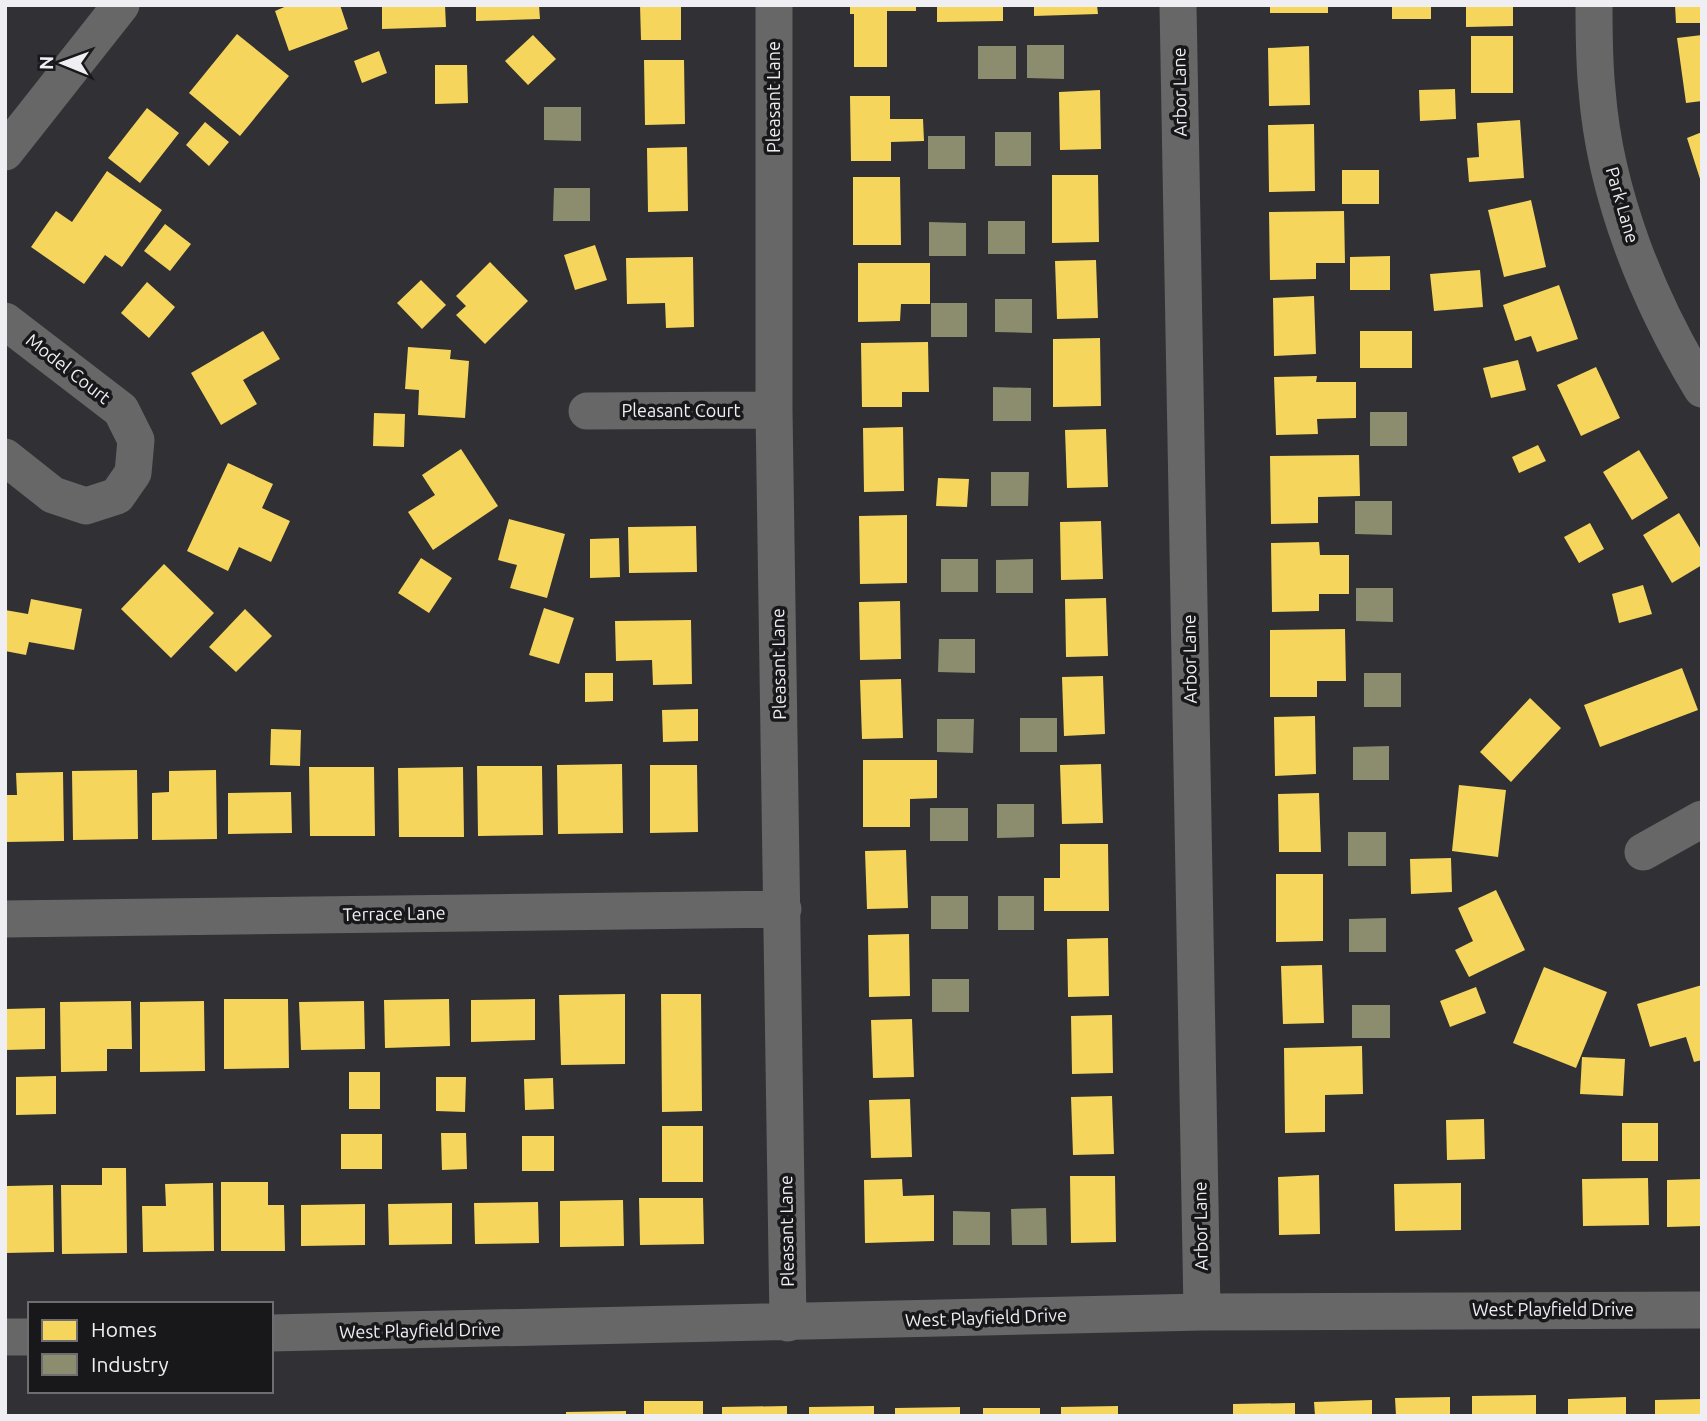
<svg xmlns="http://www.w3.org/2000/svg" width="1707" height="1421" viewBox="0 0 1707 1421" font-family="Ubuntu,sans-serif">
<style>
.homes{fill:#f6d55c}
.industry{fill:#8c8c6e}
.lines{fill:none;stroke-linecap:round;stroke-linejoin:round}
.minor{stroke:#676767;stroke-width:37}
.labels{text-anchor:middle;stroke-width:7;stroke-linejoin:round;paint-order:stroke}
.street-label{font-size:18px;fill:#efeef3;stroke:#18171a}
</style>
<rect width="100%" height="100%" fill="#313034"/>
<path class="homes" d="M289,5H340L348,29L289,51L275,11Z
M382,5H445L446,27L382,29Z
M476,5H539L540,19L476,21Z
M640,5H681V40H641Z
M850,5H916V11H887V67H854V14H850Z
M937,5H1003V21L937,22Z
M1034,5H1097L1098,14L1034,16Z
M1270,5H1328V13H1270Z
M1392,5H1431V19H1392Z
M1466,5H1513V26L1466,27Z
M1675,5H1702V23H1676Z
M237,34L289,76L240,136L189,93Z
M533,35L556,59L528,85L505,61Z
M1702,35V101L1686,103L1677,38Z
M1471,36H1513V93H1471Z
M1309,46L1310,105L1269,106L1268,48Z
M379,51L387,73L362,83L354,61Z
M644,60H684L685,124L645,125Z
M435,65H467L468,103L435,104Z
M1455,89L1456,119L1420,121L1419,90Z
M1100,90L1101,149L1060,150L1059,92Z
M850,96H890V119H923L924,141L891,142V161H851Z
M147,108L179,133L140,183L108,158Z
M1520,120L1524,178L1469,182L1467,158L1479,157L1477,123Z
M205,122L229,142L209,166L186,145Z
M1314,124L1315,191L1269,192L1268,125Z
M1702,132V182H1701L1687,138Z
M687,147L688,211L648,212L647,148Z
M1342,170H1379V204H1342Z
M107,171L162,210L122,267L105,255L84,284L31,247L56,211L72,222Z
M1052,175H1098L1099,242L1052,243Z
M853,177H900L901,245H853Z
M1531,200L1546,267L1504,277L1488,210Z
M1344,211L1345,263H1316V279L1270,280L1269,212Z
M165,224L191,244L170,271L144,251Z
M595,245L607,280L575,290L564,255Z
M1390,256V290H1350V257Z
M693,257L694,327L666,328L665,303L627,304L626,258Z
M1096,260L1098,318L1057,319L1055,261Z
M490,262L528,301L485,344L456,315L466,306L456,296Z
M858,263H930V304H901L900,321L858,322Z
M1480,270L1483,307L1434,311L1430,274Z
M421,280L446,305L422,329L397,303Z
M147,282L175,307L149,338L121,313Z
M1559,285L1578,339L1537,352L1531,336L1515,341L1503,305Z
M1314,296L1316,354L1274,356L1273,298Z
M263,331L280,359L243,380L257,404L221,425L191,373Z
M1360,331H1412V368H1360Z
M1100,338L1101,406L1053,407V339Z
M928,342L929,392H902V407H862L861,343Z
M408,347L451,350L450,359L469,361L465,418L418,415L419,390L405,389Z
M1518,360L1526,390L1491,398L1483,368Z
M1596,367L1620,418L1581,436L1557,385Z
M1317,376L1316,382H1356V418L1317,419L1318,434L1276,435L1274,377Z
M374,413L405,414L404,447L373,446Z
M903,427L904,491L864,492L863,428Z
M1106,429L1108,487L1067,488L1065,430Z
M1538,445L1546,461L1519,473L1512,457Z
M461,449L498,506L433,550L408,512L435,495L422,475Z
M1639,450L1668,498L1632,520L1603,472Z
M1359,455L1360,496L1318,497V523L1271,524L1270,456Z
M228,463L273,484L262,508L290,521L271,562L239,547L228,571L187,551Z
M938,478L969,479L967,507L936,506Z
M1679,513L1702,551V565L1672,583L1643,535Z
M907,515V583L860,584L859,516Z
M509,519L565,534L547,598L510,588L517,565L498,560Z
M1101,521L1103,579L1061,580L1060,522Z
M1590,523L1604,549L1579,563L1564,537Z
M696,526L697,572L629,573L628,527Z
M619,538L620,577L590,578V539Z
M1319,542L1320,555H1349V594H1319V611L1272,612L1271,543Z
M421,558L452,578L429,613L398,593Z
M164,564L214,613L171,658L121,609Z
M1643,585L1652,614L1619,623L1612,594Z
M1106,598L1108,656L1066,657L1065,599Z
M31,599L82,609L74,650L29,642L26,655L5,651V610L28,614Z
M900,601L901,659L860,660L859,602Z
M544,608L574,618L559,664L529,655Z
M245,609L272,636L236,672L209,647Z
M691,620L692,684L653,685L652,660L616,661L615,621Z
M1345,629L1346,681H1317V697H1270V630Z
M1682,668L1698,710L1600,747L1584,705Z
M585,673H613V701L585,702Z
M1103,676L1105,734L1064,736L1062,677Z
M901,679L903,738L862,739L860,680Z
M1530,698L1561,728L1511,782L1480,752Z
M698,709V741L663,742L662,710Z
M1315,716L1316,774L1275,776L1274,717Z
M271,729L301,730L300,766L270,765Z
M863,760H937V798L910,799V827H863Z
M622,764L623,833L558,834L557,765Z
M1101,764L1103,823L1062,824L1060,765Z
M650,765H697L698,832L650,833Z
M477,766H542L543,835L478,836Z
M309,767H374L375,836H310Z
M463,767L464,837H399L398,768Z
M137,770L138,839L73,840L72,771Z
M216,770L217,839L152,840V793L169,792V771Z
M63,772L64,841L5,842V795H17L16,773Z
M1459,785L1506,790L1498,857L1452,851Z
M291,792L292,833L228,834V793Z
M1319,793L1321,852H1279L1278,794Z
M1060,844H1108L1109,911H1044V878H1060Z
M906,850L908,908L867,909L865,851Z
M1451,858L1452,892L1411,894L1410,859Z
M1276,874H1323V941L1276,942Z
M1496,890L1525,950L1469,977L1455,950L1473,941L1458,908Z
M909,934L910,996L869,997L868,935Z
M1108,938L1109,996L1068,997L1067,939Z
M1322,965L1324,1023L1283,1024L1281,966Z
M1544,967L1607,992L1576,1068L1513,1043Z
M1702,985V1060L1694,1062L1686,1037L1650,1047L1637,1004Z
M1476,987L1486,1013L1450,1027L1440,1001Z
M625,994V1064L561,1065L559,995Z
M661,994H701L702,1111L662,1112Z
M224,999H288L289,1068L224,1069Z
M449,999L450,1046L385,1048L384,1000Z
M535,999V1040L471,1042V1000Z
M131,1001L132,1049H107V1071L61,1072L60,1002Z
M204,1001L205,1071L140,1072V1002Z
M364,1001L365,1049L301,1050L299,1002Z
M45,1008V1049L5,1050V1009Z
M1112,1015L1113,1073L1072,1074L1071,1016Z
M912,1019L914,1077L873,1078L871,1020Z
M1362,1046L1363,1094L1325,1095V1132L1285,1133L1284,1048Z
M1582,1057L1625,1059L1623,1096L1580,1094Z
M349,1072H380V1109H349Z
M56,1076V1114L16,1115V1077Z
M436,1077H466L465,1112L436,1111Z
M553,1078L554,1109L525,1110L524,1079Z
M1112,1096L1114,1154L1073,1155L1071,1097Z
M910,1099L912,1157L871,1158L869,1100Z
M1484,1119L1485,1159L1447,1160L1446,1120Z
M1622,1123H1658V1161H1622Z
M662,1126H703V1182H662Z
M441,1133H466L467,1169L442,1170Z
M341,1134H382V1169H341Z
M522,1136H554V1171H522Z
M102,1168H126L127,1253L62,1254L61,1185H102Z
M1319,1175L1320,1234L1279,1235L1278,1177Z
M1070,1176H1115L1116,1242L1071,1243Z
M1648,1178L1649,1225L1583,1226L1582,1179Z
M902,1179L903,1196L934,1195V1241L865,1243L864,1180Z
M1702,1179V1226L1667,1227V1180Z
M221,1182H268V1205H284L285,1251H221Z
M213,1183L214,1251L143,1252L142,1206H166L165,1184Z
M1461,1183V1230L1395,1231L1394,1184Z
M53,1185L54,1252L5,1253L7,1186Z
M639,1198H703L704,1244L640,1245Z
M623,1200L624,1246L560,1247V1201Z
M538,1202L539,1243L475,1244L474,1203Z
M452,1203V1244L389,1245L388,1204Z
M365,1204V1245L301,1246V1205Z
M1536,1395V1416H1472V1396Z
M1450,1397V1416H1396L1395,1398Z
M1626,1397V1416H1568V1399Z
M1702,1399V1416H1655V1400Z
M1372,1400V1416H1315L1314,1402Z
M644,1401H703V1416H644Z
M1295,1403V1416H1233V1404Z
M787,1406V1416H722V1407Z
M874,1406V1416H809V1407Z
M1118,1406V1416H1061V1407Z
M960,1407V1416H895V1408Z
M983,1408H1040V1416H983Z
M626,1411V1416H566V1412Z"/>
<path class="industry" d="M1027,45H1064V79L1027,78Z
M978,46H1016V79H978Z
M544,107H581V141L544,140Z
M995,132H1031V166H995Z
M928,136H965V169H928Z
M554,188H590V221H553Z
M988,221H1025V254H988Z
M929,222L966,223V256H929Z
M995,299H1032V333L995,332Z
M931,303H967V337H931Z
M993,387L1031,388V421H993Z
M1370,412H1407V446H1370Z
M991,472H1029L1028,506H991Z
M1355,501H1392V535L1355,534Z
M941,559H978V592H941Z
M1033,559V593H996V560Z
M1356,588H1393V622L1356,621Z
M939,639H975V673L938,672Z
M1364,673H1401V707H1364Z
M1020,718H1057V752H1020Z
M937,719H974L973,753L937,752Z
M1389,746V780H1353V747Z
M997,804H1034V837L997,838Z
M930,808H968V841H930Z
M1348,832H1386V866H1348Z
M931,896H968V929H931Z
M998,896H1034V930H998Z
M1386,918V952H1349V919Z
M932,979H969V1012H932Z
M1352,1005H1390V1038H1352Z
M1046,1208L1047,1245H1012L1011,1209Z
M953,1211L990,1212V1245H953Z"/>
<g class="lines">
<path class="minor" d="M774,5V410L788,1323
M1178,5L1202,1312
M1594,5C1594,34 1594,62 1597,90C1605,195 1648,300 1702,389
M5,152L121,5
M5,321L121,410L136,440L133,473L117,496L86,506L53,495L5,457
M587,411L774,410
M1643,852L1702,819
M5,919L783,909
M271,1333L1202,1312L1702,1310
M5,1337H30"/>
</g>
<g class="labels">
<g class="street-label">
<text transform="translate(1180 92) rotate(-91)" y="6">Arbor Lane</text>
<text transform="translate(774 97) rotate(-90)" y="6">Pleasant Lane</text>
<text transform="translate(1622 205) rotate(74)" y="6">Park Lane</text>
<text transform="translate(68 369) rotate(38)" y="6">Model Court</text>
<text x="681" y="417">Pleasant Court</text>
<text transform="translate(1190 659) rotate(-91)" y="6">Arbor Lane</text>
<text transform="translate(779 664) rotate(-91)" y="6">Pleasant Lane</text>
<text transform="translate(394 914) rotate(-1)" y="6">Terrace Lane</text>
<text transform="translate(1201 1226) rotate(-91)" y="6">Arbor Lane</text>
<text transform="translate(787 1231) rotate(-91)" y="6">Pleasant Lane</text>
<text x="1553" y="1316">West Playfield Drive</text>
<text transform="translate(986 1318) rotate(-2)" y="6">West Playfield Drive</text>
<text transform="translate(420 1331) rotate(-1)" y="6">West Playfield Drive</text>
</g>
</g>
<rect width="1707" height="1421" fill="none" stroke="#efeef3" stroke-width="14"/>
<rect x="28" y="1302" width="245" height="91" fill="#18171a" stroke="#6e6d71" stroke-width="2"/>
<rect x="42" y="1320" width="35" height="21" fill="#f6d55c" stroke="#6e6d71" stroke-width="2"/>
<text x="91" y="1337" font-size="21" fill="#efeef3">Homes</text>
<rect x="42" y="1354" width="35" height="21" fill="#8c8c6e" stroke="#6e6d71" stroke-width="2"/>
<text x="91" y="1372" font-size="21" fill="#efeef3">Industry</text>
<g transform="translate(63 63) rotate(271)" stroke="#18171a" stroke-width="5" paint-order="stroke">
<path d="M0-5L12 26L0 18L-12 26Z" fill="#efeef3"/>
<text y="-10" font-size="19" font-weight="bold" text-anchor="middle" fill="#efeef3">N</text>
</g>
</svg>
